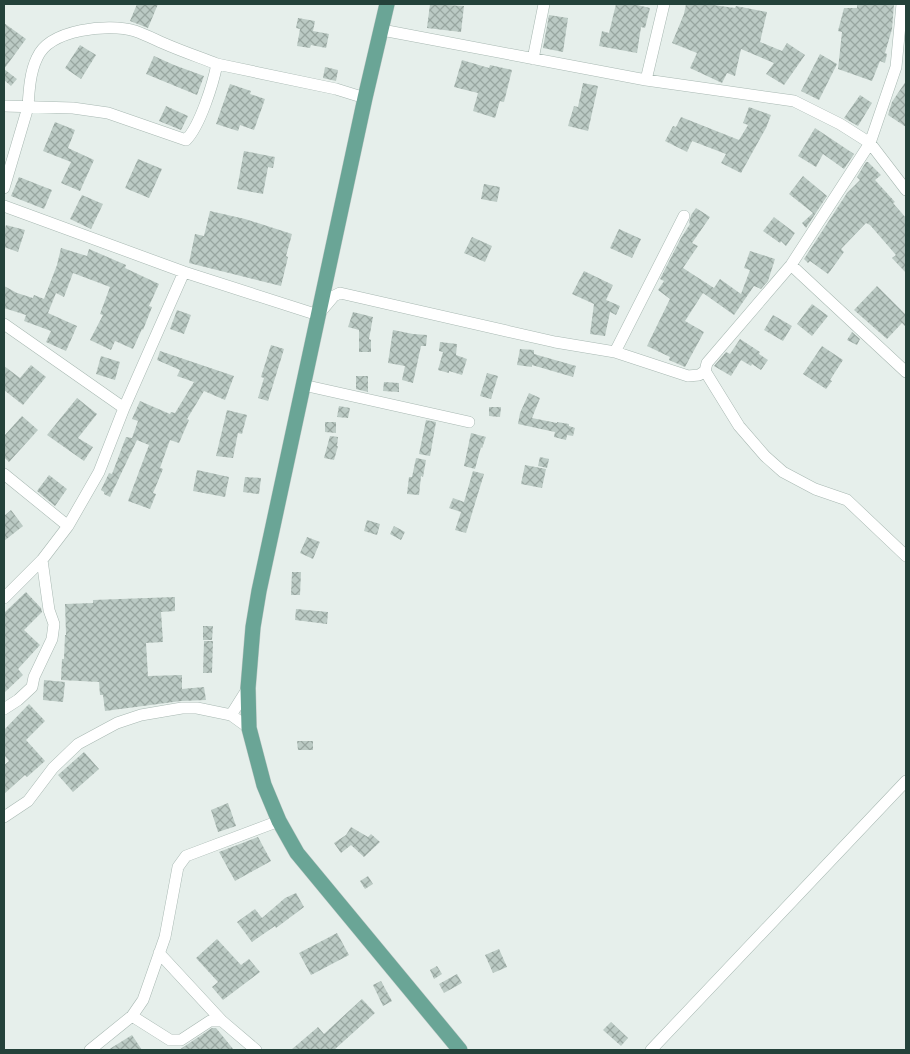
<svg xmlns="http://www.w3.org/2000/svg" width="910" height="1054" viewBox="0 0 910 1054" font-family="Helvetica,sans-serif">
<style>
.building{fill:url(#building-cross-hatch)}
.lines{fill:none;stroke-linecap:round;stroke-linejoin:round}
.street-casing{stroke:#a8b8b2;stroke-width:12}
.primary-casing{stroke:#c2cac8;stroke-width:16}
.street{stroke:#fff;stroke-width:11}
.primary{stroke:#6aa596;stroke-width:15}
</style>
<defs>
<pattern id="building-cross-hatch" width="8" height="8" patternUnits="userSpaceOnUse" patternTransform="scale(1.25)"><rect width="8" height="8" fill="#bbcac4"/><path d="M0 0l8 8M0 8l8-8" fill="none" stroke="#98a6a0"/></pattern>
</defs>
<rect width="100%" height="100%" fill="#e6efeb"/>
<path class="building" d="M137,4H158L148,28L130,21Z
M430,4L464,6L461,32L427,28Z
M616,4H633L650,8L645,28L641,27L637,53L599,46L602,31L609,33Z
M686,4H706L735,8L736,6L767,12L760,42L782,51L787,43L805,55L784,85L766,74L774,63L741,49L735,76L727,73L722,83L690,68L697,53L672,43L684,14Z
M857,4H894L892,29L885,53L887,54L885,63L880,61L872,81L838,69L842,32L838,31L844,8H857Z
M549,15L568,18L563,52L543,48Z
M298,18L315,21L313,31L329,34L326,48L311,45L310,48L297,46L300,29L296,28Z
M4,23L26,39L4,69L17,79L11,86L4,80Z
M80,45L96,55L81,79L65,68Z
M820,54L837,64L819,100L801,91Z
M154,56L174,65L204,76L197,95L146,74Z
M462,60L489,68L490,65L512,70L504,102L500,101L495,118L473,111L478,93L454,87Z
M325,67L338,70L336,81L323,78Z
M906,81V127L888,115L892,102Z
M583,83L598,86L588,131L568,126L574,106L578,107Z
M230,84L251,91L250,94L265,99L254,130L240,125L238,131L216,124Z
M860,95L872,103L858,126L844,118Z
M166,106L188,116L181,130L159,121Z
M749,107L771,115L766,128L741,173L721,163L726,154L692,141L687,152L665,141L673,126L676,127L681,117L739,140L748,125L743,123Z
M55,122L75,130L68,148L94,160L80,191L61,183L71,162L43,151Z
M815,128L854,154L844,169L823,154L816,167L798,156Z
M244,151L275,157L273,168L268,167L263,194L237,189Z
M138,159L162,169L149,198L125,188Z
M866,162H868L881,175L875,180L895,202L893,203L906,218V273L892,258L896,255L870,225L866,223L841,249L844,252L828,274L810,261L808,263L804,259L847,193L860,180L857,177Z
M803,176L827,196L806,228L802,223L813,213L789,194Z
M19,177L52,190L44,209L11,196Z
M484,184L500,187L497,202L481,199Z
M82,195L103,204L91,229L70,219Z
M696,208L710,217L692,243L698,246L683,268L714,288L720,279L741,294L750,270L744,268L750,251L775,259L768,281L761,289L754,286L734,315L703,293L685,321L704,332L685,367L669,360L670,357L647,346L670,299L658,290L664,281L660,279L681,238L690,224L689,223L691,215Z
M210,211L245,219L292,234L286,256L288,257L281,286L189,263L195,234L204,236Z
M774,217L795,233L786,246L781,241L780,243L763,231Z
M6,225L25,230L18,252L4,247V232Z
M619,229L641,239L632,258L610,248Z
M472,237L492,246L485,262L464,253Z
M61,248L87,256L89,249L126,265L125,268L159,284L149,306L152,307L143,330L142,329L133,349L115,341L111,350L90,340L103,315L100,314L110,287L73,273L64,297L56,293L48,313L77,326L66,351L46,342L51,331L24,321L26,315L4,308V286L17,293L33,298L34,295L44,299L57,265Z
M584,271L613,285L606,300L620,306L616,315L610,312L605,336L590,334L594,304L572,294Z
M877,286L906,315V327L902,323L887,339L854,310Z
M812,304L828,316L812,336L797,324Z
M177,310L191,315L184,334L170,329Z
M353,312L373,317L369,339L371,340V352H359V330L348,327Z
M773,315L792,326L783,341L764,330Z
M393,330L413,334L427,335L426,346H421L413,383L402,380L405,366L388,363Z
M852,332L860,339L857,345L847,340Z
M740,339L760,352L759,354L768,360L761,370L752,364L751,366L741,360L731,376L714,366L726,352L730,354Z
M440,342L457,344L456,355L467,359L462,375L449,371V373L438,370L443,352L439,351Z
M271,345L284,349L268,401L258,398L264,378L261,377Z
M822,346L843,360L830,380L832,381L826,389L803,374Z
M520,349L534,350V354L576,366L573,377L532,365V367L517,365Z
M160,351L234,376L225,400L204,391L187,419L189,420L179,443L170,440L160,468L163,469L153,493L156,494L150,509L128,501L149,445L137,440L110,497L104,494V492L101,490L109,473L112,474L126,437L132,438L138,421L132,419L140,401L170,414L171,412L175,413L194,382L177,376L180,370L157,360Z
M101,356L120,362L115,380L96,374Z
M31,365L46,377L23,405L4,390V366L20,378Z
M487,373L498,376L491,399L480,396Z
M356,376H368V392L356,389Z
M384,382L399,383V392L383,391Z
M529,393L540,398L532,418L557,423V422L569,424V426L575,428L573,436L567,435L566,440L554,437L555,432L518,424L520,413Z
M77,398L97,414L78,438L93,447L84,461L47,435Z
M339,406L350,408L348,418L337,417Z
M489,407H501L500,417L489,416Z
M227,410L247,415L242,434L238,433L233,458L216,456Z
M22,416L38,430L9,462L4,457V436Z
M426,420L436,422L430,456L419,454Z
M325,422H336V433L325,432Z
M471,433L486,437L482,448L481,447L475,469L464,466Z
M330,436L338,437L337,446H338L334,460L324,458Z
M540,457L549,459L547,468L538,466Z
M416,458L426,460L423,477L421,476L419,495L407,494L409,477H412Z
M525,465L546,469L542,488L521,484Z
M197,470L229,477L225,497L193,491Z
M473,471L484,474L466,533L455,530L461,512L449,508L453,498L464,502Z
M49,475L67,489L55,506L37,491Z
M245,477L261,478L259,494L243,492Z
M11,510L23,526L4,541V516Z
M367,520L380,524L377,535L364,531Z
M394,526L405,532L401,540L390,534Z
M307,537L320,542L313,559L300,553Z
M292,572H301L300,595H291Z
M26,592L41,608L42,612L24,630L40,645L18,669L23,675L4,693V613Z
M175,597V611L161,612L163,642L146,643L148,676L182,675V689L204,687L206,700L181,701L105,711L103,695H100L99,682L61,680L62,659H64L65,635H66L65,604L93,603V600Z
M296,609L328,612L327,624L295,620Z
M203,626H213L212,640H203Z
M204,641H213L212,673H203Z
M44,680L65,682L63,702L43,700Z
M29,704L45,721L26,740L45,761L27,777L25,775L4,794V765L9,761L4,755V730Z
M297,741H313V750H298Z
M84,752L99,769L73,792L58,775Z
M228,803L236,826L218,832L211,810Z
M351,827L368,837L371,834L380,842L364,857L351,845L341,853L334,843L346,835Z
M258,837L271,861L235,881L219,852Z
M368,876L373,884L365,889L360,881Z
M296,893L304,907L276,928L275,926L252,942L237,922L255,909L262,918L285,898Z
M337,933L349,955L311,975L299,953Z
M217,939L241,965L249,959L260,972L223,1000L212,987L218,982L196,958Z
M499,949L507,967L493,973L485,955Z
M437,966L442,974L434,979L430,970Z
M457,974L462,983L444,993L439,984Z
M381,981L392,1001L383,1006L373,985Z
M362,999L375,1013L334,1050H291L318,1027L324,1034Z
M611,1022L628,1038L621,1046L603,1030Z
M212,1028H216L234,1050H179Z
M132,1035L142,1050H108Z"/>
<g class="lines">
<defs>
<path id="street" d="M382,30L646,80L794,101L840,124L870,143L906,190
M533,59L544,4
M646,80L664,4
M4,106L73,108L108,113L186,140C200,126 213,84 217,64L336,89L365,98
M4,188L28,107C29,91 30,72 37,58C49,29 109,23 135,31C144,34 154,39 163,43C181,51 199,57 217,64
M4,206L184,272L318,315L334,296L340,293L555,342L615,352L688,376L699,375L705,371L707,363L791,265L870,143L896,67L902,4
M791,265L906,372
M4,324L124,408
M615,352L684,216
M705,371L739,426L765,456L783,472L815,489L847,500L906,556
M303,385L469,422
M4,474L68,526
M4,598L42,560L68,526L99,472L124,408L184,272
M4,709L18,700L32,687L34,677L52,639L54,624L49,610L42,560
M231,715L248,688
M4,817L28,801L53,768L78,744L117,723L141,715L182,708H197L231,715L249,728
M159,953L222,1021
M132,1016L170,1040H181L210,1021H222L256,1050
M90,1050L132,1016L143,1000L165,937L178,867L186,856L279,821
M651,1050L906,781"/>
<path id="primary" d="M387,4L365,98L259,591L253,627L248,688L249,728L264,785L279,821L297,853L460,1050"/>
</defs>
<use href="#street" class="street-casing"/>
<use href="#primary" class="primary-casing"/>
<use href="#street" class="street"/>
<use href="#primary" class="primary"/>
</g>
<rect width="910" height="1054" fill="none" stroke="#24423a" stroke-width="10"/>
</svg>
